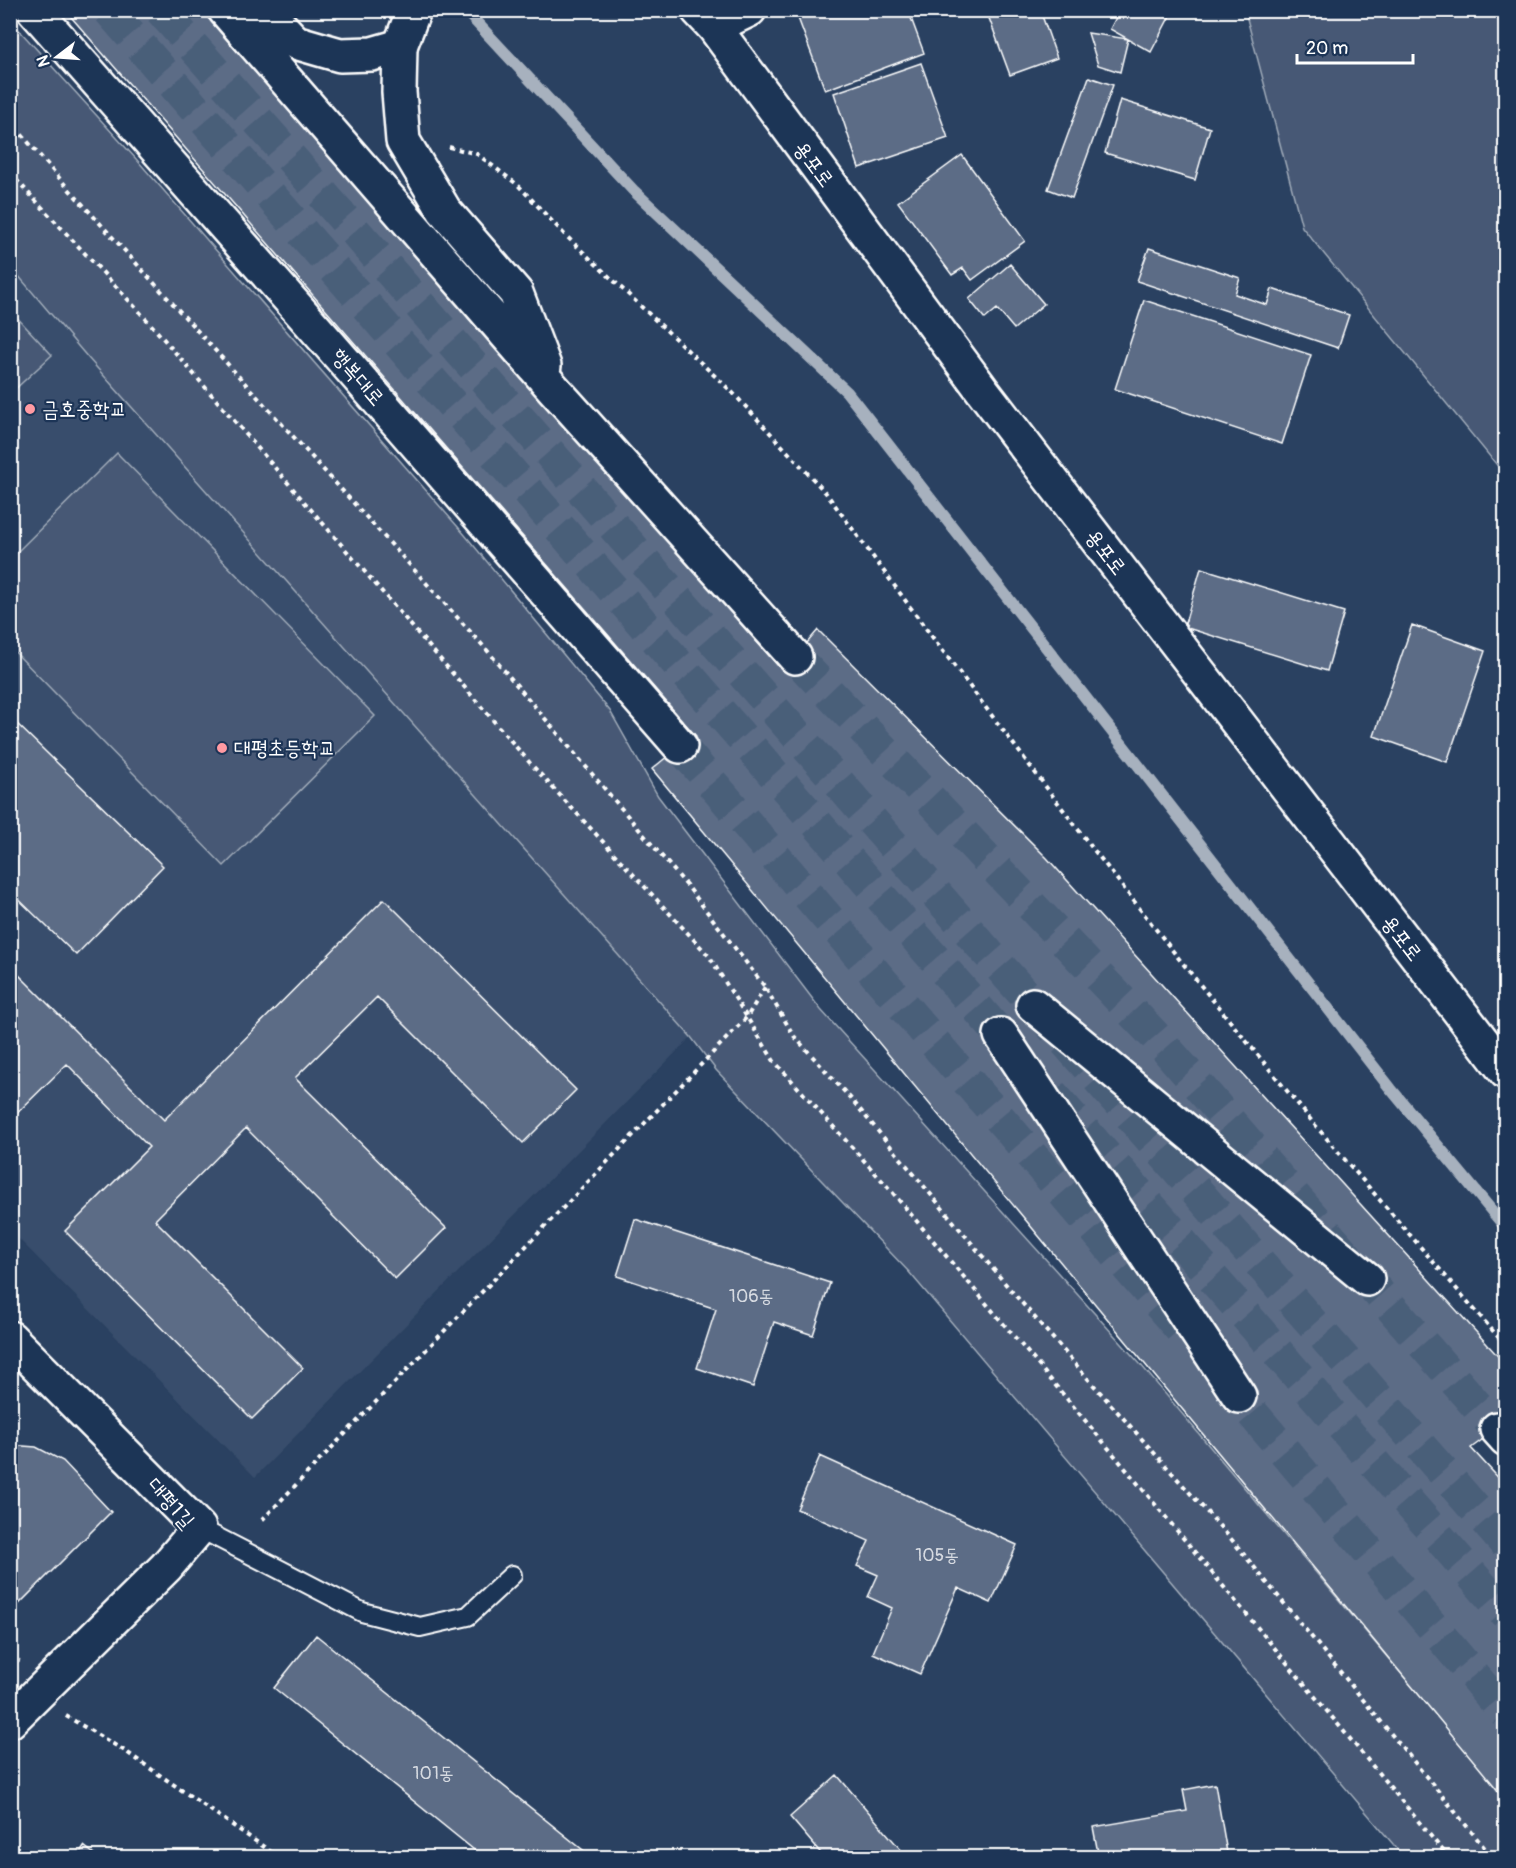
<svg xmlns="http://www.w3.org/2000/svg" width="1516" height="1868" viewBox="0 0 1516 1868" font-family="Pangolin,'Poor Story',sans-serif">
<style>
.built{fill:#394e6c}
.green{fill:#465975;stroke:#a2acba;stroke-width:1.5}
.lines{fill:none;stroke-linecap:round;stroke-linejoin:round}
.stream{stroke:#a7b1be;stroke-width:12}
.building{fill:#5b6c86;stroke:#fff;stroke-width:1.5}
.trunk-tunnel{stroke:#4a5e79;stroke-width:33;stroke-dasharray:33 16;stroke-linecap:butt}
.service-casing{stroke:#fff;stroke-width:22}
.minor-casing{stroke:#fff;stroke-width:38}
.trunk-casing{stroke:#fff;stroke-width:38}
.path{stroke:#fff;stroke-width:4;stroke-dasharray:4.5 4.5;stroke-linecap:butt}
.service{stroke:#1d3557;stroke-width:18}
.minor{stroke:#1d3557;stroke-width:33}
.trunk{stroke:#1d3557;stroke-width:33}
.poi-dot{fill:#ff9aa2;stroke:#1d3557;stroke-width:2}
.labels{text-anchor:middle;stroke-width:4.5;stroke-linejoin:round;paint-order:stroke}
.number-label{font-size:18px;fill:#d6dae1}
.street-label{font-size:21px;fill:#fff;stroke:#1d3557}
.poi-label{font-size:21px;fill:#fff;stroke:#1d3557;text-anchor:start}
</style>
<rect width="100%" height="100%" fill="#2a4161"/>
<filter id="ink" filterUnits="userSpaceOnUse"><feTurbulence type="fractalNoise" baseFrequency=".0167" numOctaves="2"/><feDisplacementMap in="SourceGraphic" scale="12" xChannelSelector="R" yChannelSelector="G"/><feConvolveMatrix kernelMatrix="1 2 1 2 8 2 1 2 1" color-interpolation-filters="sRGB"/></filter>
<g filter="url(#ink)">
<path class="built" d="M10,267L89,359L691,1037L255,1477L11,1231Z"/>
<path class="green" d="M1245,11H1505V475L1302,227Z
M10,20L137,160L465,535L610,711L658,796L821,1010L1141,1365L1484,1772L1505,1801V1857H1404L909,1272L716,1070L691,1037L89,359L11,267Z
M10,310L52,355L11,393H10Z
M117,453L375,716L224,866L11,648V558Z"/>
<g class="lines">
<path class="stream" d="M465,10L633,190L847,392L1391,1089L1506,1228"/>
</g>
<path class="building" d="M65,10H201L779,667L795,657L818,630L1047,858L1506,1365V1420L1497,1429L1471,1448L1506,1486V1800L652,769L680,746L696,736Z
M795,10H908L924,53L825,90Z
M986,10H1040L1057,58L1010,75Z
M1120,10H1173L1151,52L1110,29Z
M1088,33L1128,39L1120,72L1098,65Z
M921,63L948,138L859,168L834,93Z
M1089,77L1113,85L1072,198L1048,189Z
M1120,100L1210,128L1195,180L1105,153Z
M962,155L1025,241L972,280L963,268L952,275L898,202Z
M1149,248L1240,278L1235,294L1267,305L1272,289L1349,315L1338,348L1137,281Z
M1010,264L1044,304L1014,329L997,309L985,319L969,299Z
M1144,300L1311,355L1282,444L1115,389Z
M1201,568L1344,612L1327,671L1184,627Z
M1412,625L1485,651L1447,762L1374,736Z
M10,717L163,866L76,955L10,891Z
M384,899L576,1090L523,1143L377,997L295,1078L446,1228L395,1279L246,1128L155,1220L303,1368L252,1419L65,1231L149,1147L67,1064L10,1120V966L164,1120Z
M635,1219L830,1283L813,1335L774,1322L753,1387L697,1368L716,1309L617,1276Z
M10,1445L36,1447L63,1461L111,1512L14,1609L10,1607Z
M820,1456L1017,1545L991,1603L958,1588L920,1674L873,1653L892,1608L868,1597L878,1575L857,1566L869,1541L797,1509Z
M316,1635L593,1858H484L274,1688Z
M837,1775L908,1858H825L790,1817Z
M1215,1784L1228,1858H1099L1093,1827L1187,1811L1183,1790Z
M84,1846L99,1858H76Z"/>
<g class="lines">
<path class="trunk-tunnel" d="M109,10L1020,1057
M161,10L1506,1544
M795,657L1155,1036L1497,1429
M680,746L1183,1332
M1052,1094L1506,1614
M1221,1376L1506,1714"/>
<defs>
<path id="service" d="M199,1528L362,1612L420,1627L468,1616L512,1575"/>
<path id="minor" d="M698,10L714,27L983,391L1506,1072
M714,27L749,10
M400,46L414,10
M10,1338L199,1528L166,1567L10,1721"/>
<path id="trunk" d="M34,10L330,345L680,746
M225,10L552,387L795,657
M265,10L295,42L340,55L372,54L400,46L399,92L403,141L444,210L516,293L544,366
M1033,1005L1367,1279
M1001,1035L1239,1396
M1497,1429L1506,1439"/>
</defs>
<use href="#service" class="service-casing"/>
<use href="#minor" class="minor-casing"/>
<use href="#trunk" class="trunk-casing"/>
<path class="path" d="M10,121L67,187L486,649L688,887L765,987L794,1036L852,1100L1009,1288L1090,1381L1232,1540L1493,1858
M449,147L477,154L518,185L564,234L733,393L826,493L933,638L1090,845L1180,960L1315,1125L1506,1346
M10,173L148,321L530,763L709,956L774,1061L887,1186L1105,1444L1449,1858
M262,1520L747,1017L765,987
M10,1659L20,1661
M66,1716L125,1751L280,1858"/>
<use href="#service" class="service"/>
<use href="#minor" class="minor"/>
<use href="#trunk" class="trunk"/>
</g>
</g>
<g class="poi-dot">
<circle cx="30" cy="409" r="6"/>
<circle cx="222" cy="748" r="6"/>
</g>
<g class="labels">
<g class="number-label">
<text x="751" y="1302">106동</text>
<text x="937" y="1561">105동</text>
<text x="433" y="1779">101동</text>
</g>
<g class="street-label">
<text transform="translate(814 164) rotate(53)" y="7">용포로</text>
<text transform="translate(358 377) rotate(49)" y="7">행복대로</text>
<text transform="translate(1106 552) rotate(52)" y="7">용포로</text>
<text transform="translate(1402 938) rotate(52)" y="7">용포로</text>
<text transform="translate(171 1503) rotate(49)" y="7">대평1길</text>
</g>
<g class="poi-label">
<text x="42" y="416">금호중학교</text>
<text x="234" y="755">대평초등학교</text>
</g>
</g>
<rect width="1516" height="1868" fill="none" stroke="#1d3557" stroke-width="36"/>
<rect x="18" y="18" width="1480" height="1832" fill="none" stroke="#fff" stroke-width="2" filter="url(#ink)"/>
<g transform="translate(57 57) rotate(253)" stroke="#1d3557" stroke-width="4.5" paint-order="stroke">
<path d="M0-4.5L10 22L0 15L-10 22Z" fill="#ffffff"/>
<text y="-9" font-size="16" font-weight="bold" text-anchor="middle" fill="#ffffff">N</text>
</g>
<path d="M1297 54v9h116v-9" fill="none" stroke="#ffffff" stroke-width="3"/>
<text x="1306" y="54" font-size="18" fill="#ffffff" stroke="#1d3557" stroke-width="4.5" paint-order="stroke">20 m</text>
</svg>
